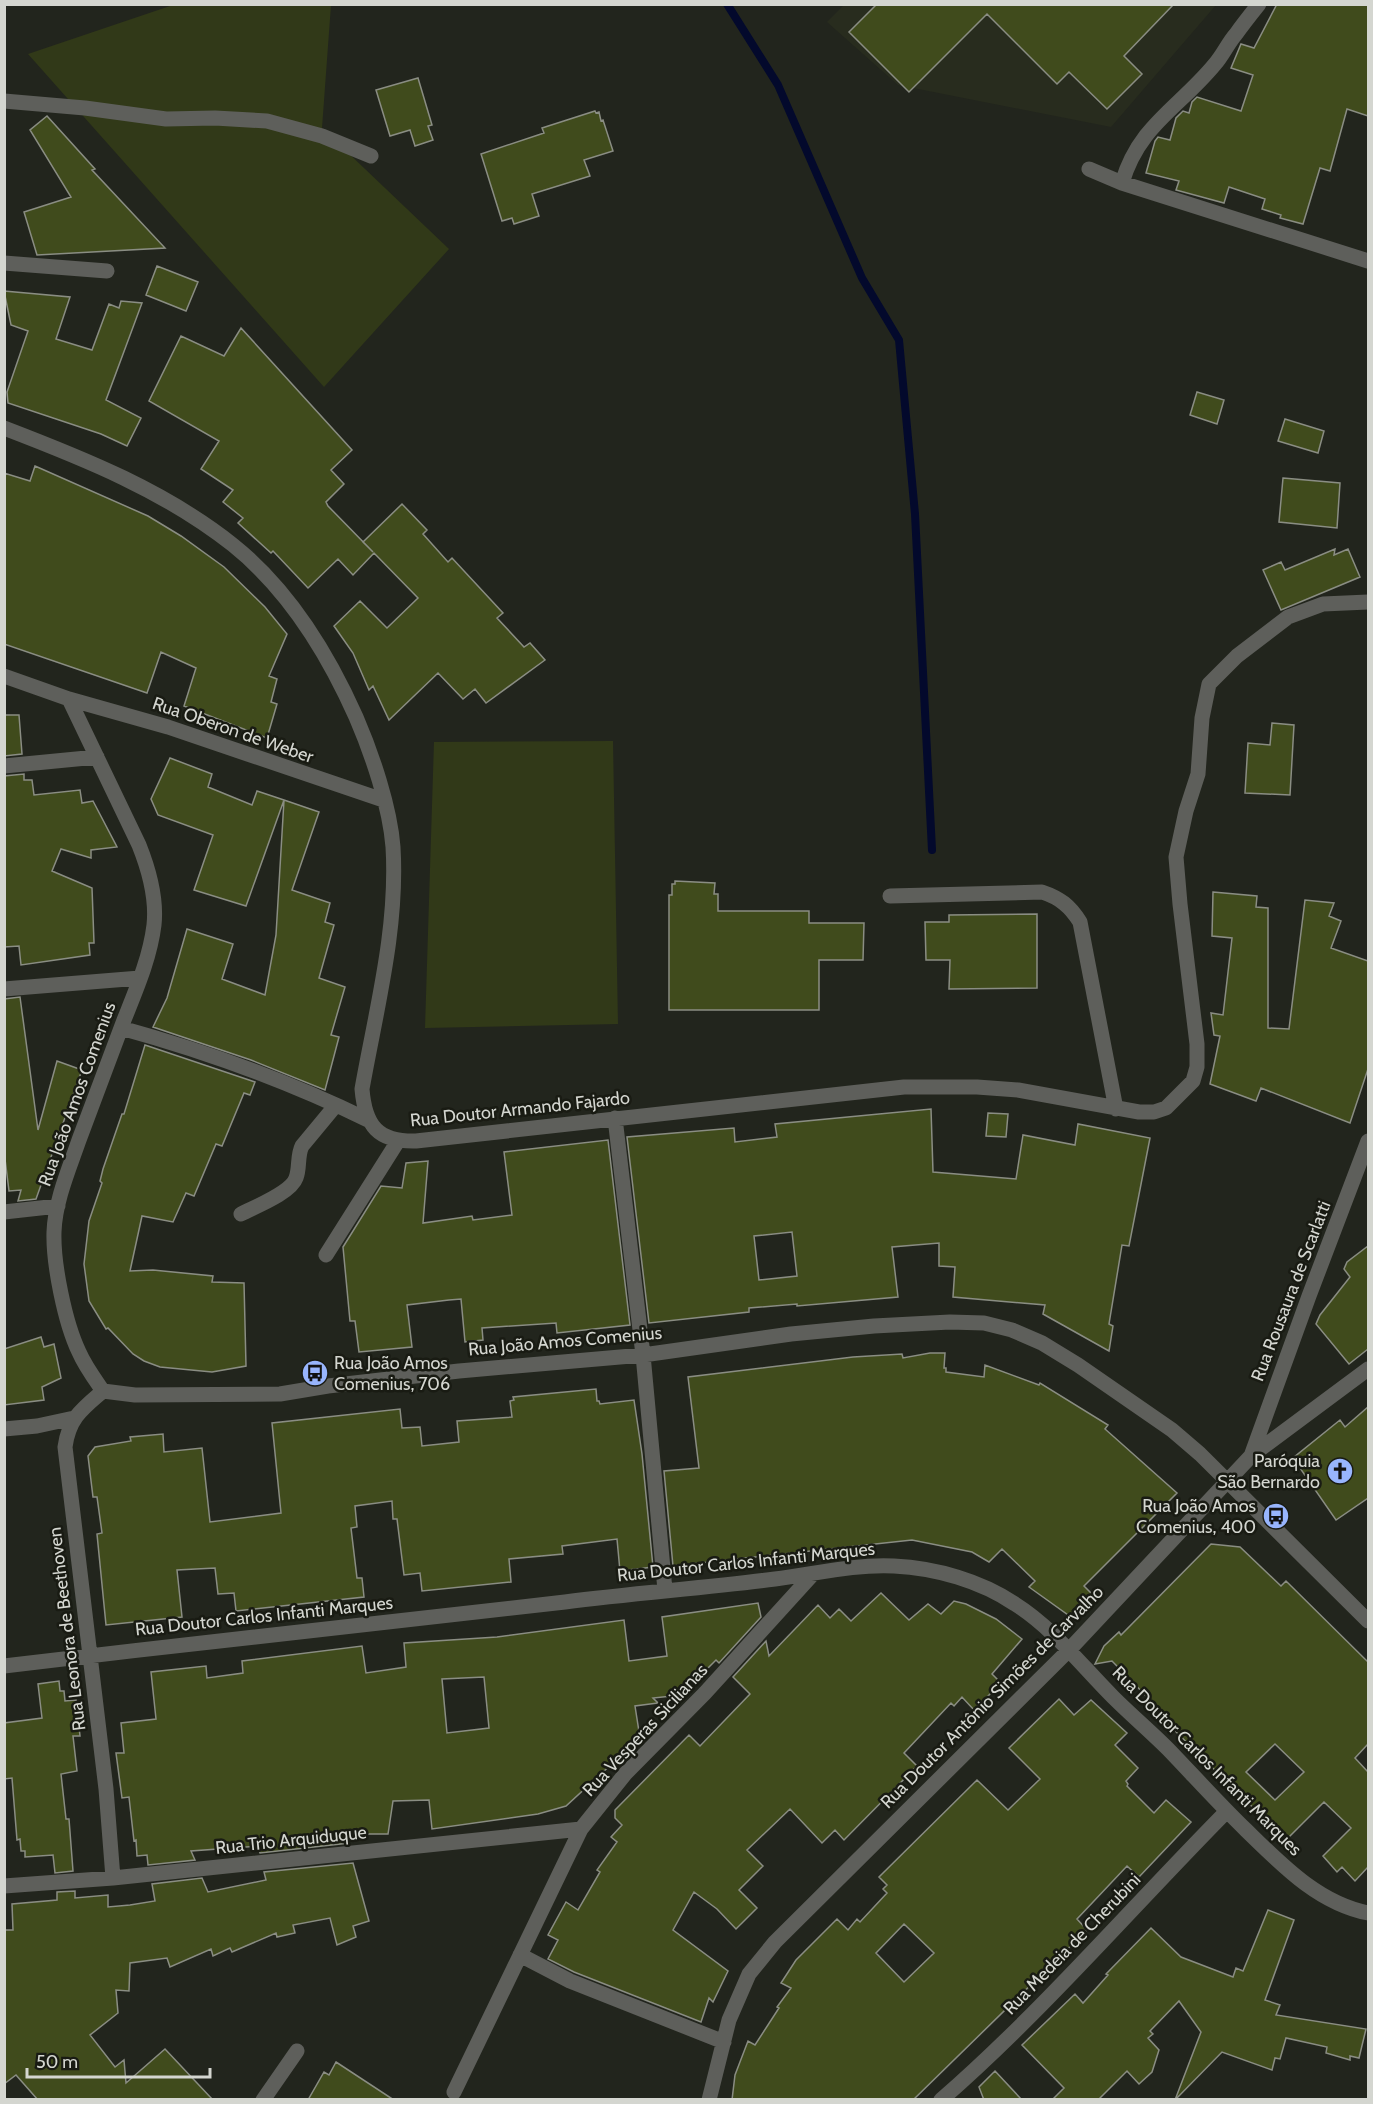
<svg xmlns="http://www.w3.org/2000/svg" width="1373" height="2104" viewBox="0 0 1373 2104" font-family="Cabin,sans-serif">
<style>
.built{fill:#282c1e}
.green{fill:#313918}
.lines{fill:none;stroke-linecap:round;stroke-linejoin:round}
.stream{stroke:#03092c;stroke-width:8}
.building{fill:#404b1c;stroke:#8a8d83;stroke-width:1.5;fill-rule:evenodd}
.minor{stroke:#5e5f5b;stroke-width:15}
.labels{text-anchor:middle;stroke-width:5;stroke-linejoin:round;paint-order:stroke}
.street-label{font-size:18px;fill:#d4d6d0;stroke:#191b13}
.poi-label{font-size:18px;fill:#d4d6d0;stroke:#191b13;text-anchor:end}
</style>
<rect width="100%" height="100%" fill="#22251d"/>
<path class="built" d="M845,4L1216,5L1111,127L898,85L827,22Z"/>
<path class="green" d="M173,5H331L322,128L449,249L324,387L28,54Z
M613,741L618,1024L425,1028L434,742Z"/>
<g class="lines">
<path class="stream" d="M727,4L778,85L862,278L899,340L915,514L932,850"/>
</g>
<path class="building" d="M877,4H1174L1124,56L1142,74L1107,109L1069,72L1057,84L987,14L909,92L849,32Z
M1277,4H1368V116L1347,109L1330,171L1320,168L1303,224L1280,218L1281,215L1262,209L1265,199L1229,187L1224,203L1176,190L1179,181L1146,173L1155,141L1158,137L1170,140L1176,118L1183,111L1189,113L1192,102L1197,97L1241,111L1253,75L1231,68L1241,44L1254,48Z
M418,78L432,125L428,126L433,140L415,146L410,130L390,136L376,90Z
M595,111L596,113L599,112L601,121L603,120L613,151L584,160L590,176L532,194L539,216L514,224L512,218L502,221L481,154L544,133L542,128Z
M47,116L95,169L92,170L165,248L37,255L24,212L71,197L30,130Z
M157,266L198,282L186,311L146,295Z
M4,291L70,297L56,339L92,350L109,304L119,308L121,301L142,303L106,400L141,418L127,446L101,434L8,403L7,392L28,331L11,325Z
M241,328L352,450L331,470L344,484L326,502L328,506L373,552L363,542L402,504L427,530L423,534L448,562L452,558L503,613L497,618L524,647L530,643L545,660L486,703L475,689L463,699L438,673L389,720L373,686L369,690L353,653L334,626L360,601L387,628L418,598L374,553L353,575L338,559L308,588L273,551L271,553L238,523L243,518L223,502L233,490L201,469L219,441L149,401L181,336L224,356Z
M1197,392L1224,400L1217,424L1190,415Z
M1285,419L1324,431L1318,453L1278,441Z
M35,466L148,516L181,536L224,567L265,607L287,634L269,676L277,679L271,702L277,704L267,738L184,706L196,668L161,652L147,693L4,644V473L30,481Z
M1283,478L1340,483L1337,528L1279,522Z
M1335,549L1334,555L1348,549L1360,577L1281,610L1263,570L1281,562L1285,570Z
M4,715H19L22,754L4,756Z
M1272,723L1294,725L1290,795L1245,793L1248,743L1270,745Z
M170,758L212,774L208,787L252,805L257,791L284,800L246,906L194,890L213,835L158,815L151,799Z
M24,774V780H32L34,795L80,790L82,803L93,801L117,847L91,850V858L61,849L52,871L92,888L94,943H89L90,955L21,965L19,946L4,947V776Z
M284,800L319,812L292,890L330,903L325,922L334,925L319,978L345,987L331,1035L339,1037L325,1090L251,1060L153,1027L167,998L187,929L233,944L222,979L265,995L276,935Z
M675,881L715,883L714,894H718V911H809V923H864L863,960H819V1010H669V895H672V884H675Z
M1213,892L1257,896L1256,907L1268,908V1028L1289,1029L1305,900L1334,903L1329,916L1341,921L1331,948L1368,961V1069L1350,1123L1261,1088L1256,1101L1210,1084L1220,1036L1214,1035L1211,1013L1223,1015L1232,938L1212,936Z
M1037,914V988L949,989L950,960H926L925,922H949V915Z
M20,997L38,1130L57,1061L82,1070L36,1199L18,1201L21,1190L9,1191L4,1151V999Z
M145,1045L255,1082L250,1095L244,1093L222,1146L216,1144L194,1196L186,1193L173,1222L142,1216L130,1271L153,1270L213,1276L212,1282L244,1283L246,1366L212,1372L160,1367L144,1361L133,1354L108,1328L106,1329L89,1301L84,1264L89,1221L102,1183L100,1181L103,1169L122,1114H124Z
M931,1109L933,1172L1016,1179L1023,1135L1075,1145L1078,1124L1150,1138L1129,1246L1122,1245L1109,1324L1113,1326L1109,1351L1043,1314L1045,1305L953,1297L955,1267L939,1266V1243L892,1247L898,1297L797,1306V1304L749,1308V1312L649,1323L627,1137L734,1128L735,1142L777,1137L775,1124ZM792,1232L797,1276L759,1280L754,1236Z
M988,1113L1008,1114L1006,1137L986,1136Z
M608,1140L630,1325L557,1333L556,1323L482,1328L483,1340L465,1342L461,1299L449,1300L407,1305L412,1347L359,1352L355,1321H350L343,1247L381,1186L402,1188L406,1163L428,1161L423,1223L472,1216L473,1220L512,1215L504,1152Z
M1368,1246V1349L1349,1364L1316,1324L1320,1315L1350,1277L1344,1269L1347,1262Z
M41,1337L44,1347L54,1344L61,1378L42,1387L44,1400L4,1405V1349Z
M930,1353H945L944,1368H946V1372L984,1377L985,1365L1039,1385L1040,1383L1108,1425L1105,1429L1177,1493L1084,1586L1093,1595L1071,1617L1029,1587L1035,1581L1002,1549L989,1562L972,1552L912,1540L673,1566L664,1471L699,1468L688,1377L853,1357L902,1354L903,1358Z
M596,1389L597,1401H599L600,1404L634,1400L642,1454L653,1567L620,1571L617,1539L562,1546L563,1554L509,1559L511,1582L422,1591L420,1573L404,1575L397,1519H393L392,1501L355,1506L357,1527L351,1528L357,1578H362L364,1597L236,1611L234,1593L218,1594L215,1568L177,1570L182,1617L106,1625L97,1534L102,1533L97,1497H93L88,1456L95,1447L131,1441L130,1437L163,1434L164,1452L202,1448L210,1522L281,1513L272,1423L400,1409L402,1428L420,1427L422,1446L459,1442L457,1421L512,1417L510,1401L514,1400L513,1397Z
M1368,1407V1498L1336,1520L1293,1458L1340,1420L1345,1427Z
M1211,1544L1240,1547L1281,1586L1286,1581L1368,1662V1744L1355,1758L1368,1772V1867L1355,1881L1342,1867L1337,1872L1323,1856L1351,1828L1324,1802L1286,1840L1162,1718L1148,1702L1150,1700L1112,1661L1095,1664L1104,1646L1119,1632L1121,1635ZM1275,1744L1304,1772L1275,1800L1246,1772Z
M881,1593L909,1620L928,1604L941,1614L954,1601L966,1604L996,1619L1022,1639L992,1674L1001,1683L974,1710L962,1697L954,1706L951,1703L904,1753L917,1766L844,1840L835,1830L822,1843L790,1809L747,1850L763,1866L739,1890L757,1908L736,1929L717,1909L694,1892L673,1930L728,1971L713,2002L709,1998L701,2022L574,1972L548,1959L558,1940L548,1935L566,1902L578,1910L600,1872L597,1870L617,1842L611,1837L622,1825L615,1818V1810L689,1735L700,1746L750,1694L733,1677L766,1641L769,1656L818,1605L830,1618L839,1609L851,1621Z
M758,1603L761,1617L719,1663L716,1660L681,1695L653,1698L658,1703L635,1706L640,1738L566,1806L538,1814L432,1829L429,1800L393,1801L388,1834H347L349,1843L260,1853L258,1846L191,1851L195,1860L148,1865L147,1855L137,1856L136,1840L134,1841L129,1797L122,1798L116,1753H124L121,1723L156,1719L151,1672L206,1666L207,1678L243,1673L242,1661L362,1646L366,1673L406,1667L404,1643L497,1637L624,1620L629,1661L667,1656L662,1617ZM484,1677L489,1728L447,1733L442,1679Z
M59,1681L60,1691H64L65,1701L76,1700L80,1736H73L77,1771L61,1774L66,1819H69L73,1871L55,1873L53,1855L25,1857V1851H21L20,1839L17,1840L12,1778L4,1779V1723L42,1718L38,1684Z
M1059,1699L1074,1715L1091,1700L1127,1733L1115,1745L1138,1768L1126,1781L1128,1784L1127,1786L1154,1813L1166,1800L1191,1822L1139,1877L1127,1866L1077,1919L1087,1930L913,2100H732L735,2075L748,2041L755,2045L779,2008L777,2007L791,1988L781,1983L796,1960L837,1919L848,1930L857,1919L860,1922L887,1893L883,1889L887,1885L879,1877L977,1780L1008,1810L1040,1779L1009,1748ZM904,1924L934,1953L904,1982L876,1953Z
M353,1863L369,1921L353,1926L356,1937L337,1945L330,1918L293,1925L295,1933L277,1937L276,1933L232,1952L230,1948L213,1956L211,1949L170,1967L167,1958L130,1963L129,1991L116,1990L118,2013L90,2035L115,2067L124,2060L126,2083L165,2049L213,2100H38L16,2075L4,2084V1930H13L12,1904L57,1900V1892L75,1891V1898L108,1895V1907L130,1905L155,1901L152,1884L202,1878L208,1892L266,1880L264,1872Z
M1268,1910L1294,1920L1265,2000L1280,2005L1276,2015L1366,2029L1359,2058L1350,2056V2060L1326,2053L1327,2047L1286,2038L1280,2059L1275,2058L1272,2070L1222,2052L1175,2100L1201,2032L1179,2001L1150,2031L1153,2034L1148,2038L1159,2050L1152,2072L1139,2084L1127,2071L1098,2100H1052L1064,2088L1022,2045L1075,1994L1083,2003L1108,1975L1106,1974L1151,1928L1181,1957L1233,1977L1236,1968L1243,1971Z
M336,2062L394,2100H308L324,2072L329,2075Z
M995,2071L1022,2100H984L979,2087Z"/>
<g class="lines">
<path class="minor" d="M4,101L85,108L166,119L215,118L267,121L322,136L371,156
M1089,169L1122,183L1368,261
M1122,183C1139,125 1179,108 1215,64C1223,55 1228,43 1236,34C1243,24 1251,14 1259,4
M4,263L107,271
M4,428C85,459 165,491 233,545C288,589 328,654 356,717C372,754 390,807 393,847C398,929 376,1010 362,1089C365,1126 378,1142 416,1141L904,1087H977L1018,1090L1139,1112H1154L1166,1108L1193,1081L1197,1067V1044L1180,904L1176,857L1186,811L1198,774L1202,718L1209,684L1237,656L1288,617L1323,604L1368,602
M4,676L69,699L139,845C149,870 157,897 154,925C150,958 136,990 124,1020C109,1060 94,1100 79,1140C69,1169 55,1201 54,1232C53,1264 65,1323 79,1352C85,1366 94,1378 103,1391L135,1395L280,1394L328,1386L459,1371L643,1355L791,1334L874,1326L950,1322L984,1323L1012,1330L1042,1343L1078,1365L1172,1430L1200,1454L1368,1621
M69,699L168,727L383,800
M4,766L97,757
M890,896L1042,892C1060,898 1070,906 1080,922L1116,1109
M4,989L140,978
M121,1028C205,1051 292,1083 370,1121
M615,1118L643,1355L665,1590
M4,1212L58,1206
M241,1214C254,1207 291,1193 296,1178C300,1168 297,1156 302,1146L336,1105
M326,1255L398,1141
M103,1391C82,1409 69,1418 65,1447L106,1789L113,1878
M4,1429L37,1426L74,1418
M1251,1456L1309,1296L1368,1141
M4,1666C191,1643 379,1625 565,1602C635,1593 705,1588 775,1579C815,1574 854,1564 894,1566C936,1568 981,1581 1015,1604C1053,1628 1081,1665 1113,1697C1131,1715 1150,1731 1168,1749C1194,1776 1219,1804 1246,1830C1282,1865 1318,1903 1368,1913
M4,1886L113,1878L581,1829
M520,1955L570,1981L724,2042
M454,2092L581,1829L625,1774L705,1693L813,1574
M263,2100L297,2051
M709,2100L729,2020L749,1974L775,1942L1069,1650L1251,1456L1368,1369
M941,2100C1043,2011 1132,1907 1227,1811"/>
</g>
<defs>
<symbol id="bus-disc" viewBox="-11 -11 22 22"><circle r="9.5" fill="#98b5fd" stroke="#191b13"/><path d="M-5-6H5V4H4V6H2V4H-2V6H-4V4H-5ZM-3.5-4V0h7V-4ZM-3.5 1.2v1.5H-2V1.2ZM2 1.2v1.5H3.5V1.2Z" fill="#111"/></symbol>
<symbol id="church-disc" viewBox="-11 -11 22 22"><circle r="9.5" fill="#98b5fd" stroke="#191b13"/><path d="M-1.2-6h2.4v3.5h3.3v2.4h-3.3V6h-2.4V-.1h-3.3v-2.4h3.3Z" fill="#111"/></symbol>
</defs>
<g fill-rule="evenodd">
<use href="#bus-disc" x="300" y="1358" width="30" height="30"/>
<use href="#church-disc" x="1325" y="1456" width="30" height="30"/>
<use href="#bus-disc" x="1261" y="1501" width="30" height="30"/>
</g>
<g class="labels">
<g class="street-label">
<text transform="translate(233 730) rotate(19)" y="6">Rua Oberon de Weber</text>
<text transform="translate(77 1094) rotate(-70)" y="6">Rua João Amos Comenius</text>
<text transform="translate(520 1109) rotate(-6)" y="6">Rua Doutor Armando Fajardo</text>
<text transform="translate(1291 1291) rotate(-69)" y="6">Rua Rousaura de Scarlatti</text>
<text transform="translate(565 1341) rotate(-5)" y="6">Rua João Amos Comenius</text>
<text transform="translate(746 1562) rotate(-6)" y="6">Rua Doutor Carlos Infanti Marques</text>
<text transform="translate(264 1616) rotate(-6)" y="6">Rua Doutor Carlos Infanti Marques</text>
<text transform="translate(67 1629) rotate(-97)" y="6">Rua Leonora de Beethoven</text>
<text transform="translate(992 1697) rotate(-45)" y="6">Rua Doutor Antônio Simões de Carvalho</text>
<text transform="translate(645 1730) rotate(-47)" y="6">Rua Vesperas Sicilianas</text>
<text transform="translate(1207 1761) rotate(45)" y="6">Rua Doutor Carlos Infanti Marques</text>
<text transform="translate(291 1840) rotate(-6)" y="6">Rua Trio Arquiduque</text>
<text transform="translate(1072 1944) rotate(-46)" y="6">Rua Medeia de Cherubini</text>
</g>
<g class="poi-label">
<text x="334" y="1369" text-anchor="start">Rua João Amos<tspan x="334" dy="21">Comenius, 706</tspan></text>
<text x="1320" y="1467">Paróquia<tspan x="1320" dy="21">São Bernardo</tspan></text>
<text x="1256" y="1512">Rua João Amos<tspan x="1256" dy="21">Comenius, 400</tspan></text>
</g>
</g>
<rect width="1373" height="2104" fill="none" stroke="#d4d6d0" stroke-width="12"/>
<path d="M27 2068v9h183v-9" fill="none" stroke="#d4d6d0" stroke-width="3"/>
<text x="36" y="2068" font-size="18" fill="#d4d6d0" stroke="#191b13" stroke-width="4.5" paint-order="stroke">50 m</text>
</svg>
